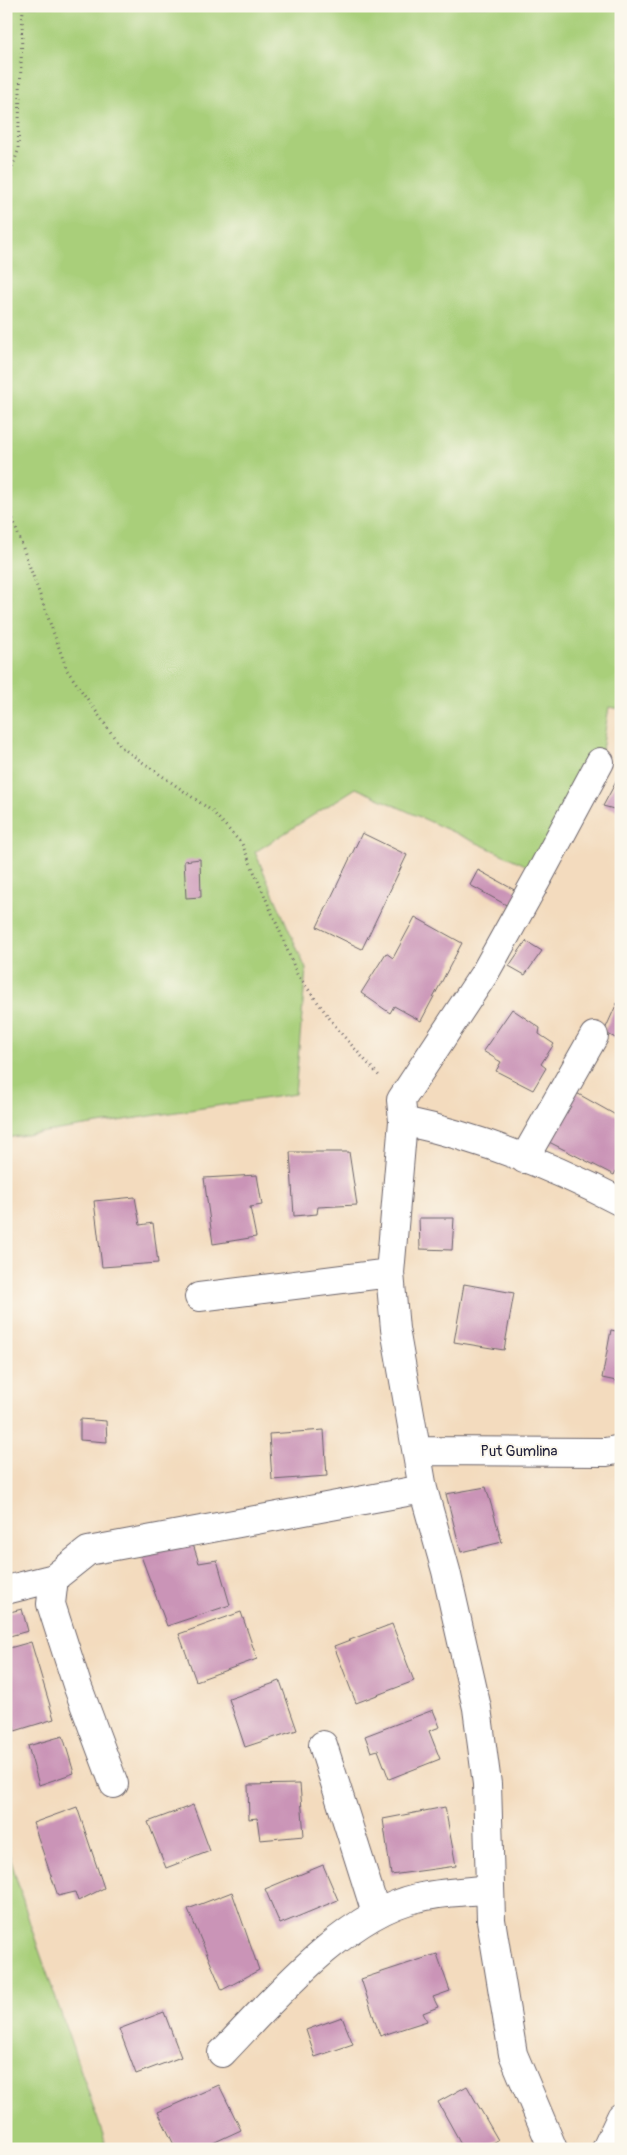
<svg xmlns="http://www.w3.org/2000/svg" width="627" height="2155" viewBox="0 0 627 2155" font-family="Pangolin,sans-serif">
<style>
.green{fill:#a9cf7a;stroke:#66785a}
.building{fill:#ca94b7}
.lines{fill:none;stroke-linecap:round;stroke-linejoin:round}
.minor-casing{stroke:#6b6369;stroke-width:30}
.path{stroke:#6b6369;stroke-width:3;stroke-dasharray:1 4;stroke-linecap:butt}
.minor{stroke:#fff;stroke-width:28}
.labels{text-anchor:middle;stroke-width:4;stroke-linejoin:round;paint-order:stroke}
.street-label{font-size:15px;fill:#22223b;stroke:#fbf7ec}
</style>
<rect width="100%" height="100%" fill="#fbf7ec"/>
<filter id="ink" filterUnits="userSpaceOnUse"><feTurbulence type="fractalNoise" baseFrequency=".02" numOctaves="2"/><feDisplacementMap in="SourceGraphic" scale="10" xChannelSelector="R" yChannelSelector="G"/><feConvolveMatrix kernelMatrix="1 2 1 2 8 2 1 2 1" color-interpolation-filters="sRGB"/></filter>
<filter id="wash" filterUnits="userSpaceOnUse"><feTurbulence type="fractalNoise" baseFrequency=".0096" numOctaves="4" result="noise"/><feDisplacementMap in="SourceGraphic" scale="20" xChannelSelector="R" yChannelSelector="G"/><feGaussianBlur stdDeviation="1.12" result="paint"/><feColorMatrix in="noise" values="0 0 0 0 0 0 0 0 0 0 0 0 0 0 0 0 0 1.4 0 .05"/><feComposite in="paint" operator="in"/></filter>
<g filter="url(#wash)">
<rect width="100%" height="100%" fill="#f3dbbe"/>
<path class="green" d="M6,6H621V709L609,707L600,762L541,872L356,788L255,852L306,969L295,1094L6,1138Z
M6,1844L31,1927L108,2149H6Z"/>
<g id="blocks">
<path class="building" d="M617,780L621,781V811L603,806Z
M362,833L407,855L362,949L317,927Z
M200,859L201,897L186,898L184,861Z
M478,870L520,893L510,907L470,885Z
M415,917L462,943L421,1021L394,1006L390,1013L361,993L386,953L393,958Z
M526,941L542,951L525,975L509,966Z
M621,994V1041L604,1032Z
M512,1009L540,1028L539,1034L554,1044L541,1064L546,1068L533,1090L496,1071L501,1062L483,1051Z
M573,1091L621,1118V1161L614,1175L549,1142Z
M290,1152H349L357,1205L318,1207L317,1214L294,1216Z
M257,1175L262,1205L250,1207L256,1237L213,1244L204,1178Z
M135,1197L140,1225L153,1223L158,1263L102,1267L94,1201Z
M419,1218H454L452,1250L420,1249Z
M464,1284L514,1293L504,1350L454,1342Z
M611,1330L621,1332V1382L602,1378Z
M80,1419L106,1421L107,1442L80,1440Z
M324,1430L327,1476L272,1480L269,1434Z
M486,1487L502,1542L461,1552L446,1494Z
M191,1538L199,1563L217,1560L230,1605L167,1626L141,1556Z
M22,1609L28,1631L6,1637V1613Z
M241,1612L257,1659L196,1681L179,1634Z
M392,1624L414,1681L356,1703L334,1646Z
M31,1642L54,1719L15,1731L6,1702V1649Z
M280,1681L297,1730L245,1747L229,1699Z
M433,1710L440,1727L429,1731L440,1759L389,1779L378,1750L371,1752L365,1736Z
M63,1736L74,1773L39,1785L28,1746Z
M300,1784L304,1836L260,1840L257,1818L249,1819L248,1785Z
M193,1805L210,1851L166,1868L148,1822Z
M77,1807L104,1888L78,1901L75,1892L58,1896L33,1823Z
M445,1807L456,1866L391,1875L383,1819Z
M323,1865L338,1900L280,1924L265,1889Z
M232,1892L259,1970L222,1990L188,1909Z
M437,1954L450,1991L433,1997L438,2007L423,2013L427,2021L380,2036L361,1979Z
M164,2012L181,2057L136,2074L119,2029Z
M342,2017L353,2044L315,2057L306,2030Z
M219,2085L241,2130L200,2149H176L158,2112Z
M467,2086L498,2140L482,2149H464L438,2102Z"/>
</g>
</g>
<g filter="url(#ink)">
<use href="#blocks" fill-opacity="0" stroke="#6b6369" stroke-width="1"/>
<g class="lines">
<defs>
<path id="minor" d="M403,1121C479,1137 552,1166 621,1202
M524,1159L594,1036
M199,1297L390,1273
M417,1451L606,1452L621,1449
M6,1590L54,1578
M323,1745L376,1913
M114,1784L77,1685L51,1604L54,1578L88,1551L423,1489
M222,2053C273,2000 344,1915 417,1898C441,1892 466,1892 490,1889
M553,2149L513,2054L491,1920L487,1784L477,1708L446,1571L423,1489L395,1329L390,1273L403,1121L401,1100L486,971L541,872L600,762
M606,2149L621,2117"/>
</defs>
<use href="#minor" class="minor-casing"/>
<path class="path" d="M6,186L18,151L23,6
M6,501L67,670L121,747L212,811L242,844L278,927L297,974L339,1031L381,1078"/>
<use href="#minor" class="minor"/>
</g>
</g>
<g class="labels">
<g class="street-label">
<text x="519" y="1456">Put Gumlina</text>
</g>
</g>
<rect width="627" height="2155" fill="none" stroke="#fbf7ec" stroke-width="25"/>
</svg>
